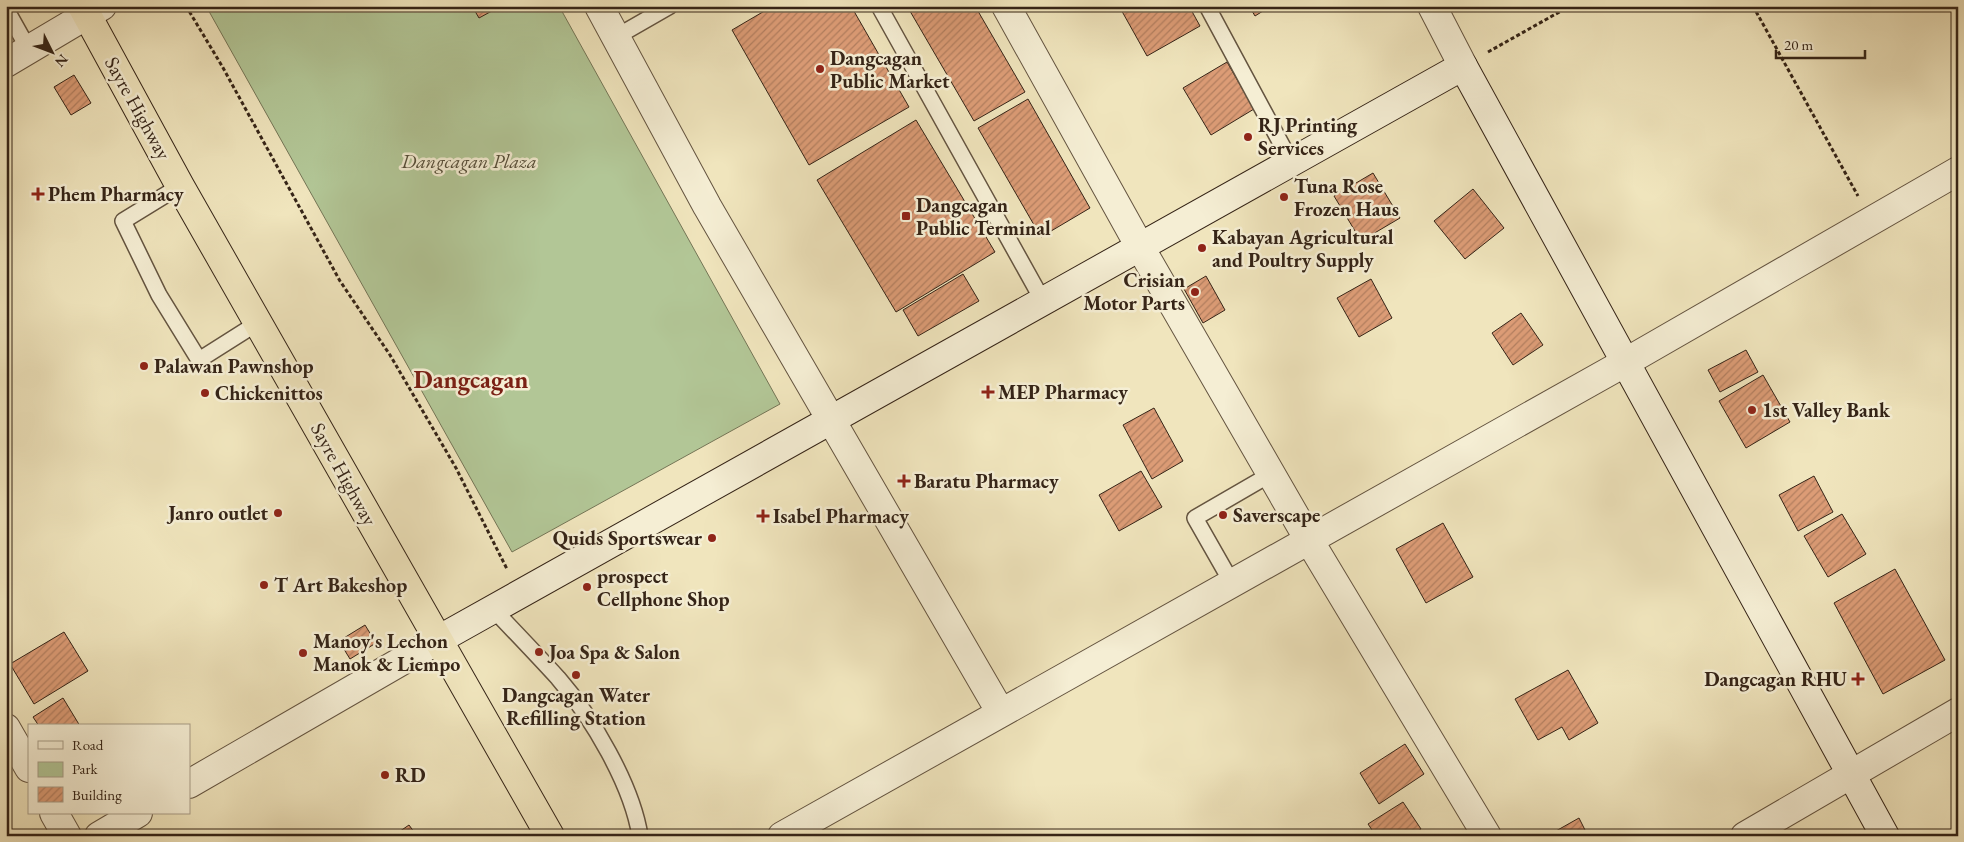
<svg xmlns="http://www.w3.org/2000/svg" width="1964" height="842" viewBox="0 0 1964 842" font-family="'EB Garamond',serif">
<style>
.green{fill:#b2c696;stroke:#747556}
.building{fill:url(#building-hatch);stroke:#352417}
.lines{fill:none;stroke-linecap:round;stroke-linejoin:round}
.lane-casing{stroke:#645440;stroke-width:18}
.street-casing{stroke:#645440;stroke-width:30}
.secondary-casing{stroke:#352417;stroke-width:30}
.highway-casing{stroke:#352417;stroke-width:30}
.path{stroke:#352417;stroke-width:3;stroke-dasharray:4 2.5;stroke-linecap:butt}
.lane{stroke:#f5eed4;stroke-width:15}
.street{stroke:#f5eed4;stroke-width:28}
.secondary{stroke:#f5eed4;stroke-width:28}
.highway{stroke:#f0e5bd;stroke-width:28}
.poi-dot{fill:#8f2418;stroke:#f5eed4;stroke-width:2}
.labels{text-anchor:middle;stroke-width:5;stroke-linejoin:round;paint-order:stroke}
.poi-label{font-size:20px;font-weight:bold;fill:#352417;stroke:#f5eed4;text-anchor:start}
.street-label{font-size:20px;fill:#352417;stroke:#f5eed4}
.park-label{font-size:20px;font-style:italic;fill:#544c37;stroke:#f5eed4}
.district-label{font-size:25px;font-weight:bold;fill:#7a1f14;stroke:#f5eed4}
</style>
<defs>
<pattern id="building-hatch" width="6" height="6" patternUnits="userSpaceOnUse" patternTransform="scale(1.25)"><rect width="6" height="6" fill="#dc9c76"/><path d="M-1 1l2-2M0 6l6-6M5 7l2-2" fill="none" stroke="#b37f60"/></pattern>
</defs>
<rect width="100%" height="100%" fill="#f0e5bd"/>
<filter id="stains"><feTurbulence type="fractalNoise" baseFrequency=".004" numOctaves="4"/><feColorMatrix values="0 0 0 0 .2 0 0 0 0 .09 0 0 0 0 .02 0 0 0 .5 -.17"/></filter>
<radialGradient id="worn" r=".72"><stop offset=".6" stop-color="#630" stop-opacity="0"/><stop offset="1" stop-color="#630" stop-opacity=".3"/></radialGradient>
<path class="green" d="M206,6H559L780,404L512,552Z"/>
<path class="building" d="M472,6H501L479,18Z
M773,6H851L909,107L809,165L732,30Z
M907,6H975L1025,92L974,121Z
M1119,6H1189L1200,26L1147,56Z
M1249,6H1271L1255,16Z
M1227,62L1254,109L1211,135L1183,88Z
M74,75L91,103L71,115L54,87Z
M1028,99L1090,208L1041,237L978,128Z
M916,120L995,252L896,312L817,180Z
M1373,173L1400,218L1361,241L1334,196Z
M1473,189L1504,228L1465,259L1434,221Z
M963,274L979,301L918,336L903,310Z
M1206,276L1225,310L1203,323L1184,289Z
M1371,279L1392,318L1359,337L1337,298Z
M1521,313L1543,345L1513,365L1492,333Z
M1746,350L1758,372L1720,392L1708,370Z
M1763,375L1790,422L1746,448L1719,401Z
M1154,408L1183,461L1152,479L1123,425Z
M1141,471L1162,507L1119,531L1099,495Z
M1814,476L1833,512L1798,531L1779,495Z
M1842,514L1866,554L1828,577L1804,536Z
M1443,523L1473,577L1426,603L1396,549Z
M1895,569L1945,660L1883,694L1834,603Z
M365,625L376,643L350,659L339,641Z
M64,632L88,671L34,704L10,664Z
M1568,670L1598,723L1569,740L1562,727L1538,740L1515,699Z
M63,698L80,726H39L33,717Z
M1405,744L1424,774L1379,804L1360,773Z
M1403,802L1421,829L1411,836H1376L1368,824Z
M1579,818L1588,836H1547Z
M409,825L417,836H393Z
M1432,831L1436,836H1425Z"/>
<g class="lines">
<defs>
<path id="lane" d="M879,6L1043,301
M1207,6L1291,162
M6,9L29,50
M616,37L670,6
M180,186L123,221L159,295L199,360L259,322
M1232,583L1195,518L1271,474
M493,609C515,632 537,655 558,678C592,717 632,785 640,836"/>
<path id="street" d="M599,6L707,206L1001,713
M1006,6L1140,247L1309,540L1487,836
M1432,6L1463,66
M6,63L102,6
M6,728L29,768
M189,784L438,640
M54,813L67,836
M99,836L138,813
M782,836L1626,362L1958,171
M1745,836L1958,712"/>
<path id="secondary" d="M438,640L1463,66L1885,836"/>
<path id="highway" d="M82,6L180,186L550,836"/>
</defs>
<use href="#lane" class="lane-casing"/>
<use href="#street" class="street-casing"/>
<use href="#secondary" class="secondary-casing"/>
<use href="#highway" class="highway-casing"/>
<path class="path" d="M186,6L222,66L340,281L390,355L456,468L507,569
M1753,6L1858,196
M1488,52L1570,6"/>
<use href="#lane" class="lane"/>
<use href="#street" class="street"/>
<use href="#secondary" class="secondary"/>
<use href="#highway" class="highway"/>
</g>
<g class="poi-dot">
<circle cx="820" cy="69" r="5"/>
<circle cx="1248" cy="137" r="5"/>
<path d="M35.5 186.5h5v5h5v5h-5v5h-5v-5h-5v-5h5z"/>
<circle cx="1284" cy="197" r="5"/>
<rect x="901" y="211" width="10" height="10" rx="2.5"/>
<circle cx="1202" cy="248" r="5"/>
<circle cx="1195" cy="292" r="5"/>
<circle cx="144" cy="366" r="5"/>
<path d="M985.5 384.5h5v5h5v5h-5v5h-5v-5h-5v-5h5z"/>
<circle cx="205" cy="393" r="5"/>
<circle cx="1752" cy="410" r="5"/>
<path d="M901.5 473.5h5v5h5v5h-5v5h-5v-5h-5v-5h5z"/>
<circle cx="278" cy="513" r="5"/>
<circle cx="1223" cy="515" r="5"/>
<path d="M760.5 508.5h5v5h5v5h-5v5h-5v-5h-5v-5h5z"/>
<circle cx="712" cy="538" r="5"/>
<circle cx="264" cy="585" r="5"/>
<circle cx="587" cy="587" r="5"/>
<circle cx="539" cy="652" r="5"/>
<circle cx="303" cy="653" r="5"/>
<circle cx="576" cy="675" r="5"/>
<path d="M1855.5 671.5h5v5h5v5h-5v5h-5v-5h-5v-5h5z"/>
<circle cx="385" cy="775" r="5"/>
</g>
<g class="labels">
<g class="poi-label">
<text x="830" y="65">Dangcagan<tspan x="830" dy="23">Public Market</tspan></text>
<text x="1258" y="132">RJ Printing<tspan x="1258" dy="23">Services</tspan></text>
<text x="1294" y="193">Tuna Rose<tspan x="1294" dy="23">Frozen Haus</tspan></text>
<text x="48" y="201">Phem Pharmacy</text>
<text x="916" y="212">Dangcagan<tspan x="916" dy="23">Public Terminal</tspan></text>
<text x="1212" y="244">Kabayan Agricultural<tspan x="1212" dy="23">and Poultry Supply</tspan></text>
<text x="1185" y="287" text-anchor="end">Crisian<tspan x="1185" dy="23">Motor Parts</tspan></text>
<text x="154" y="373">Palawan Pawnshop</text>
<text x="998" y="399">MEP Pharmacy</text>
<text x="215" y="400">Chickenittos</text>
<text x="1762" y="417">1st Valley Bank</text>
<text x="914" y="488">Baratu Pharmacy</text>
<text x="268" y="520" text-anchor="end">Janro outlet</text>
<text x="1233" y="522">Saverscape</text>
<text x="773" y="523">Isabel Pharmacy</text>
<text x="702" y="545" text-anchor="end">Quids Sportswear</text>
<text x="597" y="583">prospect<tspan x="597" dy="23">Cellphone Shop</tspan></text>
<text x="274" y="592">T Art Bakeshop</text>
<text x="313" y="648">Manoy's Lechon<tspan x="313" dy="23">Manok &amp; Liempo</tspan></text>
<text x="549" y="659">Joa Spa &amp; Salon</text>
<text x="1847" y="686" text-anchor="end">Dangcagan RHU</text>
<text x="576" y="702" text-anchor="middle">Dangcagan Water<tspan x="576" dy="23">Refilling Station</tspan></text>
<text x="395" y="782">RD</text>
</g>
<g class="street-label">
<text transform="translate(138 108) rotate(61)" y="7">Sayre Highway</text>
<text transform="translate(344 474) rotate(61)" y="7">Sayre Highway</text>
</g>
<g class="park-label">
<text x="469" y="168">Dangcagan Plaza</text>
</g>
<g class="district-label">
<text x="471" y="388">Dangcagan</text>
</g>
</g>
<rect width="1964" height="842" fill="none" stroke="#f0e5bd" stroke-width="25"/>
<rect x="8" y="8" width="1949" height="827" fill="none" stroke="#352417" stroke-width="2.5"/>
<rect x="12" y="12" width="1939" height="817" fill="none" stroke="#352417"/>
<rect x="28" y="724" width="162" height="90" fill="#f5eed4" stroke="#a89d88"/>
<rect x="38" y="741" width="25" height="8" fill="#f5eed4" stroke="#a89d88"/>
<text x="72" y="750" font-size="15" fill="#352417">Road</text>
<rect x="38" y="762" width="25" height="15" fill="#b2c696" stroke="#a89d88"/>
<text x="72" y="774" font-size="15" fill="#352417">Park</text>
<rect x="38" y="787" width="25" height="15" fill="url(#building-hatch)" stroke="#a89d88"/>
<text x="72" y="800" font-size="15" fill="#352417">Building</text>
<g transform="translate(52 52) rotate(132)" stroke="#f5eed4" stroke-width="4" paint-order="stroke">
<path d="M0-4L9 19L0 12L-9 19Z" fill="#352417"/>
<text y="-8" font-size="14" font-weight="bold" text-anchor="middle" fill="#352417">N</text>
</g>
<path d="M1776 50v8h89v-8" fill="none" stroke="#352417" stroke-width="2.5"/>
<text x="1784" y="50" font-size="15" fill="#352417" stroke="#f5eed4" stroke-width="4" paint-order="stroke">20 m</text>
<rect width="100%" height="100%" filter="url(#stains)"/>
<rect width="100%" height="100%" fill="url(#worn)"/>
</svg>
